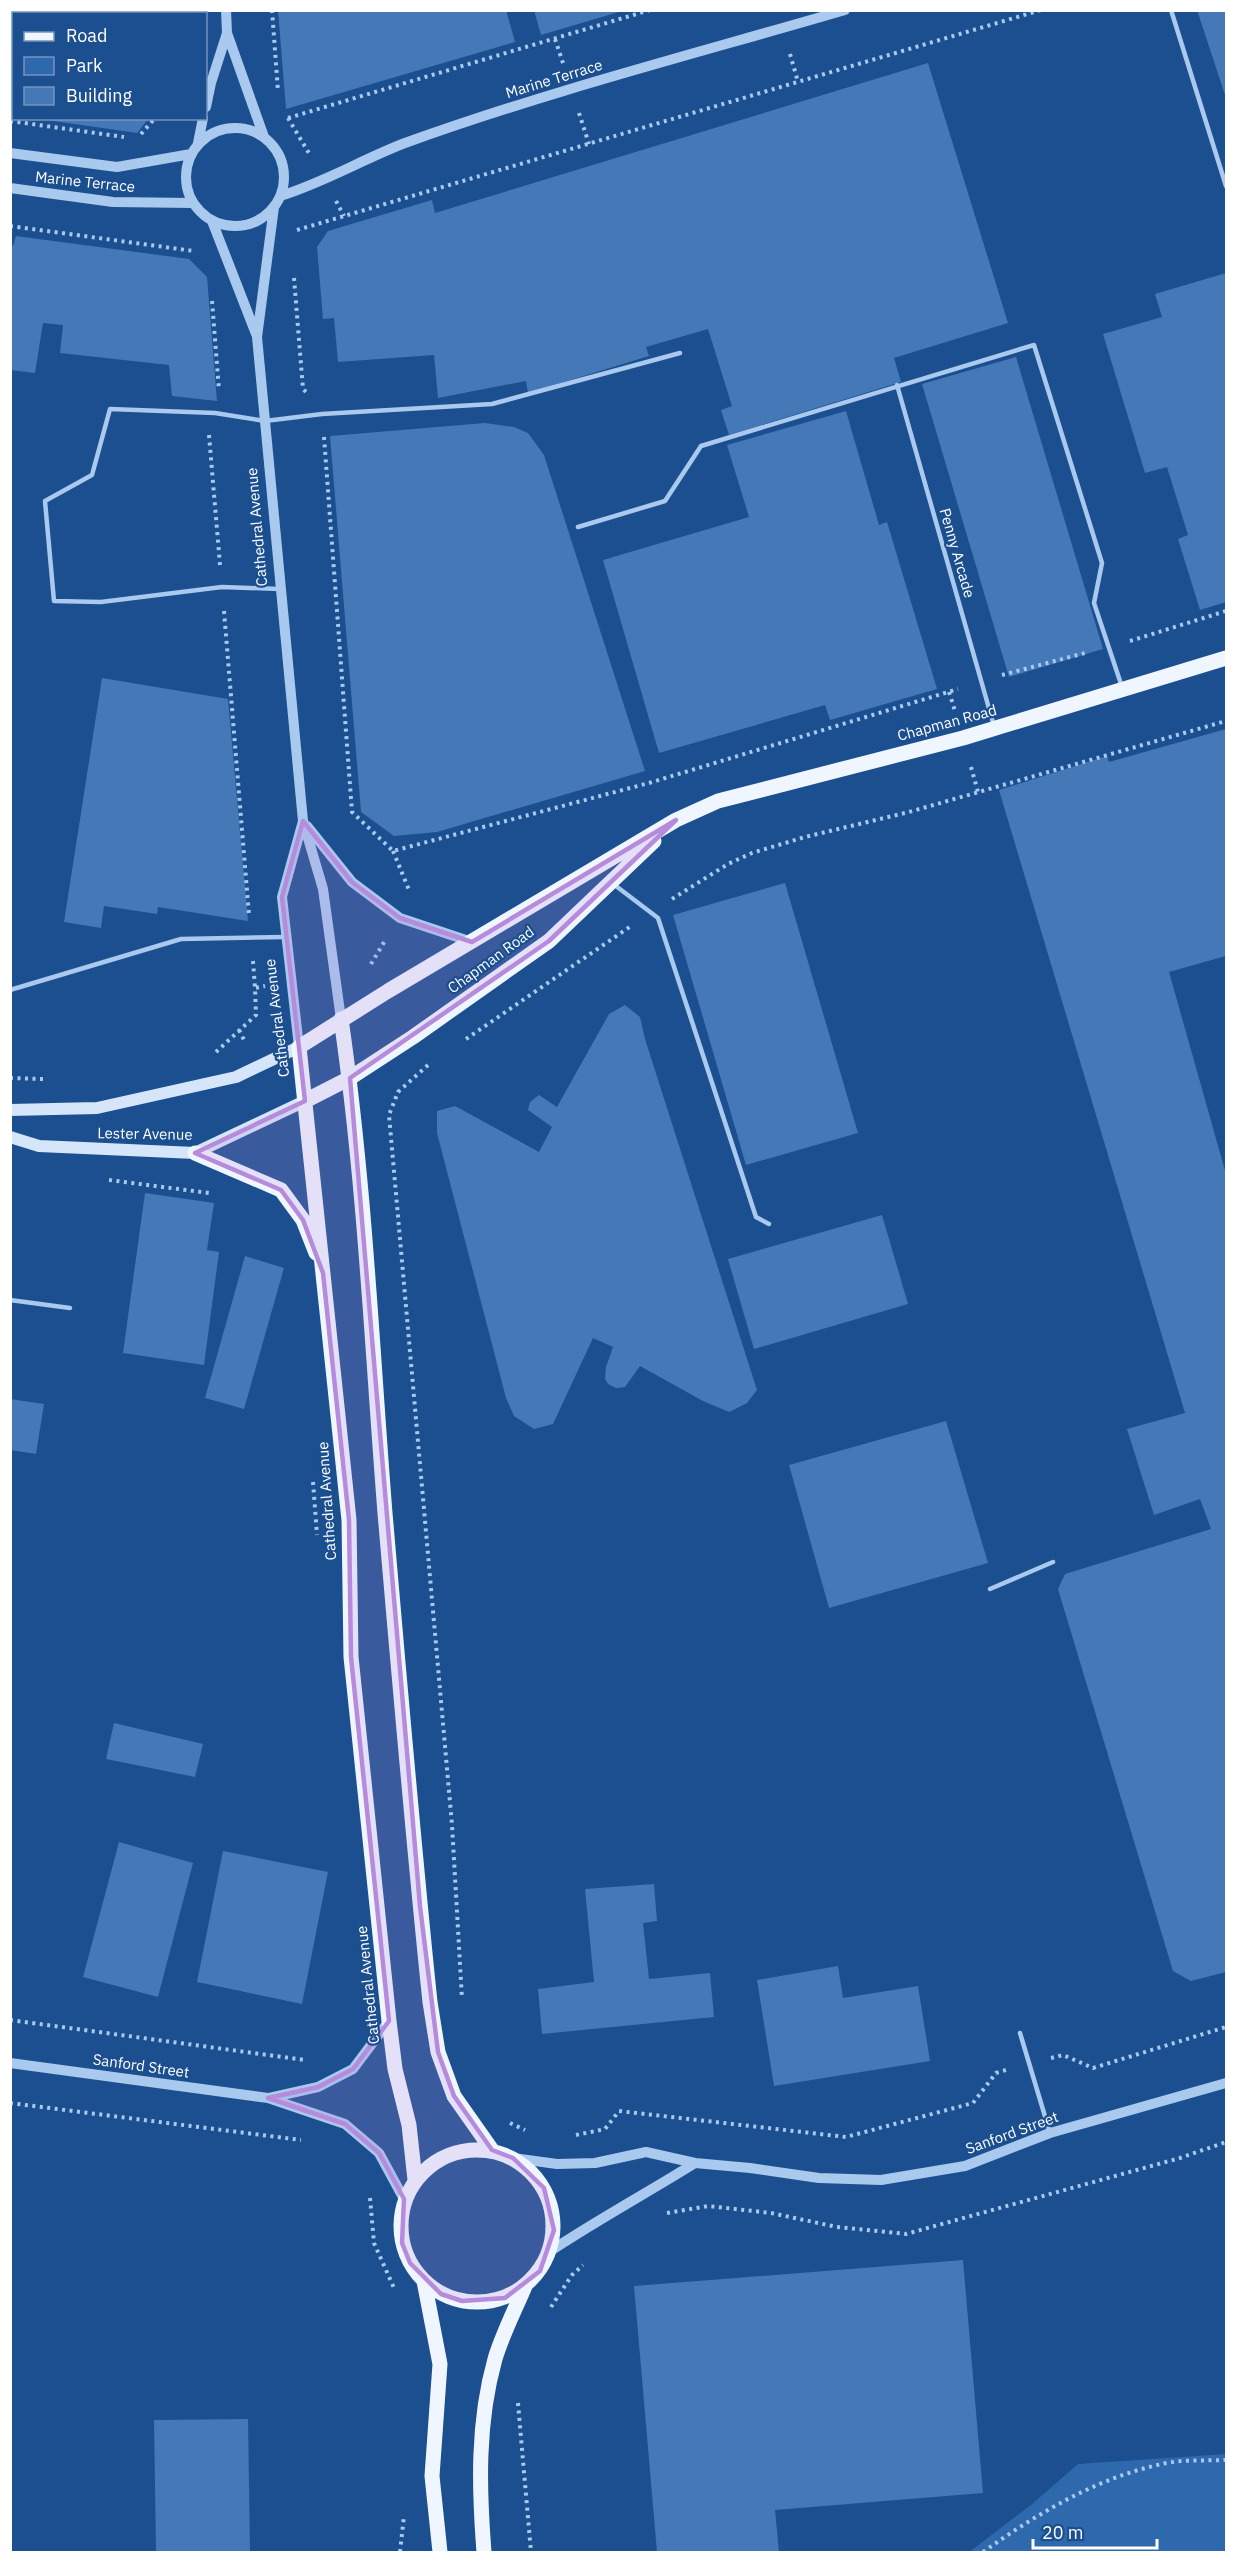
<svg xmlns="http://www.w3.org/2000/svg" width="1237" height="2563" viewBox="0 0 1237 2563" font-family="'IBM Plex Sans',sans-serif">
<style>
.green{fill:#2e69ad}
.building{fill:#4478b7}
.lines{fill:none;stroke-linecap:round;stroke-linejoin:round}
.path{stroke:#a9c9ee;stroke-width:4;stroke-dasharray:3 4.5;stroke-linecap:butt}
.service{stroke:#a9c9ee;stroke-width:4.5}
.tertiary{stroke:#a9c9ee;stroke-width:10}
.secondary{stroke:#d6e6fa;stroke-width:12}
.primary{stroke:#f0f6ff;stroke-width:15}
.marked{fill:#b68bdc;fill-opacity:0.2;stroke:#b68bdc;stroke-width:4.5;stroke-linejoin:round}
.labels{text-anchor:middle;stroke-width:4.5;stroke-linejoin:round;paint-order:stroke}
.street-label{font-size:15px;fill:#fff;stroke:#1b4f8f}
</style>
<rect width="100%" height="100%" fill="#1b4f8f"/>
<path class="green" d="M1226,2454V2552H969L1031,2505L1078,2464Z"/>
<path class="building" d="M10,10H167V14H14V118L11,117L10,106Z
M278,10H506L515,42L286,109Z
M534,10H622V11L541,35Z
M1197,10H1226V98Z
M928,63L1008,323L894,358L901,382L729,435L721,410L732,406L708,329L646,347L649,356L528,393L526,381L438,398L434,355L338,362L334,318L323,319L317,247L328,231L432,200L435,213Z
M33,118H149L137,133Z
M16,236L189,259L207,277L217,401L172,396L169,365L60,353L63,325L43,323L35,373L10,370V245L13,246Z
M1226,273V602L1200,610L1178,539L1188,535L1167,467L1145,473L1103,334L1162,317L1155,294Z
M1016,357L1103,649L1009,677L922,384Z
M846,411L879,525L887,522L937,689L830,720L825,705L659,753L603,560L749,517L727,445Z
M485,423L514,427L528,433L544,455L645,771L437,832L394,836L361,812L330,436Z
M102,678L228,699L248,921L158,907L157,914L104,906L101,928L64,922Z
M1226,729V956L1169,972L1226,1174V1972L1191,1981L1173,1971L1058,1589L1065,1574L1211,1529L1200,1499L1154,1515L1127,1429L1185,1413L999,790L1107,756L1109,762Z
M785,883L858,1133L746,1165L673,915Z
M625,1005L640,1017L645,1039L757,1390L747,1403L729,1412L703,1401L640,1366L625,1387L616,1388L608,1384L605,1379L606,1367L613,1347L593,1338L553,1424L534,1429L514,1416L506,1398L437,1133V1111L455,1106L539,1152L552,1127L528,1110L530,1102L539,1095L557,1107L609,1014Z
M145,1193L214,1203L207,1250L219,1252L204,1365L123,1353Z
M882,1215L908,1304L754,1349L728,1259Z
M245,1256L284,1268L244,1409L205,1398Z
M10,1399L44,1404L36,1454L10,1450Z
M946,1421L988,1563L829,1608L789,1465Z
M114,1723L203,1744L195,1777L106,1759Z
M119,1842L193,1863L158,1997L83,1977Z
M223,1851L328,1872L302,2004L197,1982Z
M654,1884L657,1921L643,1923L649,1979L710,1973L714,2017L542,2034L538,1989L594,1982L585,1889Z
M838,1966L843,1998L918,1986L930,2061L774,2086L757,1980Z
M963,2260L983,2493L775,2510L779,2552H657L634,2286Z
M248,2419L250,2552H156L154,2420Z"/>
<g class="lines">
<path class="path" d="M179,10V14
M272,10L278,91
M555,39L563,63
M790,54L798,82
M579,113L589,144
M288,118L650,10
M288,118L310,155
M10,121L124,137
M141,134L155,118
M336,201L344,216
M10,226L194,251
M297,230L1041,10
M294,278L303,389L306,392
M212,301L219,390
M209,435L220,565
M324,437L352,812L393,851L649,783L958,689
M224,611L249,915
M1130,641L1226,611
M1002,675L1085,653
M949,692L955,711
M971,767L978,792
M393,851L409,890
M672,899L728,864L752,853L805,837L909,812L1226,721
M253,961L255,988
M371,964L386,939
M239,1030L245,1042
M466,1039L631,926
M216,1052L256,1015L255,988L265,986
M428,1065L398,1092L389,1115L452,1825L462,1999
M10,1078L44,1079
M109,1180L209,1193
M313,1482L317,1535
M10,2020L305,2060
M1051,2058L1063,2055L1093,2068L1226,2027
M10,2103L301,2140
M510,2123L525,2130
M576,2135L605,2129L619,2111L846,2137L973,2103L996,2073L1006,2070
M370,2198L374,2243L394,2288
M667,2213L708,2206L771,2213L837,2227L906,2234L1180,2158L1226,2142
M551,2307L572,2275L583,2265
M518,2403L531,2552
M400,2552L404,2516
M983,2552C1037,2514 1096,2478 1162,2464C1183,2459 1206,2461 1226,2460"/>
<path class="service" d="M1171,10L1226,186
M897,385L994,726
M578,527L665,501L701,446L1034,345L1102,563L1094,603L1122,687
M279,589L222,587L101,602L54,601L45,501L92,475L110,409L215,413L265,421L322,414L492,404L680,353
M612,883L658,918L756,1217L769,1224
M10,990L181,939L286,937
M10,1300L70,1308
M990,1589L1053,1562
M1020,2033L1050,2133"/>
<path class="tertiary" d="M226,10L227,33L264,137
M206,107L211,83L227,33
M186 177a49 49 0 1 1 98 0a49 49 0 1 1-98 0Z
M198,143L203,118
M10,153L117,167L191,154
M10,188L113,202L193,203
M280,196C323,183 363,159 405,143C549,91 698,53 845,10
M274,207L257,337L303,821L323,889L341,1019
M212,221L256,334
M307,826L352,882L400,918L472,942
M299,1047L282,897L303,821
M10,2063L268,2098L345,2124L379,2153L404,2199
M269,2098L318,2087L353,2069L389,2021
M513,2158L557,2164L595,2163L646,2152L695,2163L750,2168L819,2178L881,2180L965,2166L1050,2133L1226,2083
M549,2252C597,2220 647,2193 695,2163"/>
<path class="secondary" d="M10,1110L97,1108L236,1077L299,1047
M10,1137L39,1146L195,1153L305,1101"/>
<path class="primary" d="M341,1019C365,1183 372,1349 385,1513C399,1676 413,1840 430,2002L438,2052L454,2096L492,2150
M305,1101L350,1078L413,1037L549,941L654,841
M195,1153L281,1190L303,1220L316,1253
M401 2226a76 76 0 1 1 152 0a76 76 0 1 1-152 0Z
M415,2180L409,2125L395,2069L389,2021L351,1657L349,1520L299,1047L388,991L676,820L718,801L963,738L1226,658
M424,2281L440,2364L432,2476L440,2552
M484,2552C479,2488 477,2423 495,2359C502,2335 515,2310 525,2286"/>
</g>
<path class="marked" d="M676,820L549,941L350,1078L420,1906L438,2052L454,2096L492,2150L513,2158L544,2188L554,2230L540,2271L505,2298L462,2301L441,2294L410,2263L402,2243L404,2199L379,2153L345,2124L268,2098L318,2087L353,2069L389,2021L351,1657L349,1520L323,1273L303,1220L281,1190L195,1153L305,1101L282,897L303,821L352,882L400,918L472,942Z"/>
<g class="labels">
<g class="street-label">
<text transform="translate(554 79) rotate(-17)" y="5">Marine Terrace</text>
<text transform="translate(85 182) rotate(6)" y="5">Marine Terrace</text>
<text transform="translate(257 527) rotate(-95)" y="5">Cathedral Avenue</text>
<text transform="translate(957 553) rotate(74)" y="5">Penny Arcade</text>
<text transform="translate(947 723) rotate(-15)" y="5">Chapman Road</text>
<text transform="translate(491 960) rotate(-36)" y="5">Chapman Road</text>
<text transform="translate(277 1018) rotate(-97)" y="5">Cathedral Avenue</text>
<text transform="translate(145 1134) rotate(1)" y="5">Lester Avenue</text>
<text transform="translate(327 1501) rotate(-94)" y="5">Cathedral Avenue</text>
<text transform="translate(368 1985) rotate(-96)" y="5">Cathedral Avenue</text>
<text transform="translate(141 2066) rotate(8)" y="5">Sanford Street</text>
<text transform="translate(1012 2133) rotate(-20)" y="5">Sanford Street</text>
</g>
</g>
<rect width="1237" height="2563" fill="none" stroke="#ffffff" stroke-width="24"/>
<rect x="12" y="12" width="195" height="108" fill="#1b4f8f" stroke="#7695bc" stroke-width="1.5"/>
<rect x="24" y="32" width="30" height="9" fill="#f0f6ff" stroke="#7695bc" stroke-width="1.5"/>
<text x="66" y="42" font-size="18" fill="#ffffff">Road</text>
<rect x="24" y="57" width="30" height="18" fill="#2e69ad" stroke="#7695bc" stroke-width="1.5"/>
<text x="66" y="72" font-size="18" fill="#ffffff">Park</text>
<rect x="24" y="87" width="30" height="18" fill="#4478b7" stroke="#7695bc" stroke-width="1.5"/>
<text x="66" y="102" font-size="18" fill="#ffffff">Building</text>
<path d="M1033 2539v9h124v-9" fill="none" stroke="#ffffff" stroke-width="3"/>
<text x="1042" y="2539" font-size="18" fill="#ffffff" stroke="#1b4f8f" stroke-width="4.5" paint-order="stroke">20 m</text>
</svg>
